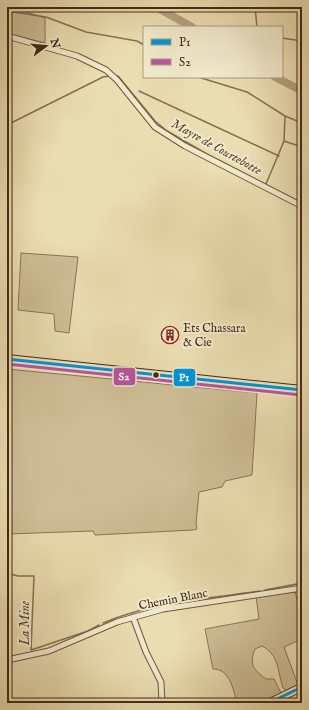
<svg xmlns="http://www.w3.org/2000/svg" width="309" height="710" viewBox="0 0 309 710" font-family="'IM FELL English',serif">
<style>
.green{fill:#cebe97;stroke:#8a7456}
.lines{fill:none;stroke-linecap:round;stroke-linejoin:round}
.stream{stroke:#867053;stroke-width:1.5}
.river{stroke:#b2a07c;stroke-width:8}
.street-casing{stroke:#6e563d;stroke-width:7}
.secondary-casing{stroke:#452916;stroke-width:9}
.primary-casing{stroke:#452916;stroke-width:10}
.street{stroke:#f1e9cc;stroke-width:5}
.secondary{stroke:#f1e9cc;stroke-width:7}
.primary{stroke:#eaddb1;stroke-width:8}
.bus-1-casing{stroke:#f1e9cc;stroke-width:6}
.bus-2-casing{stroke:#f1e9cc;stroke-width:6}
.bus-1{stroke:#0095da;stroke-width:3}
.bus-2{stroke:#ba54a0;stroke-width:3}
.bus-dot{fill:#452916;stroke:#f1e9cc;stroke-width:1.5}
.labels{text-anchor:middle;stroke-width:4;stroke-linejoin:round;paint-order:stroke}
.poi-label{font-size:12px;fill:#452916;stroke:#f1e9cc;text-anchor:start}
.street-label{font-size:12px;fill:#452916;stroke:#f1e9cc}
.water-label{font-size:13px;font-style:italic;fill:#604730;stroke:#f1e9cc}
.line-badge{stroke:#f1e9cc;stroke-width:1.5}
.badge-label{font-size:11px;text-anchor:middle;font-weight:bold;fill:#fff}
</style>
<rect width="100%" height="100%" fill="#eaddb1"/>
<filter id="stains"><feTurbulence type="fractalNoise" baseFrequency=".005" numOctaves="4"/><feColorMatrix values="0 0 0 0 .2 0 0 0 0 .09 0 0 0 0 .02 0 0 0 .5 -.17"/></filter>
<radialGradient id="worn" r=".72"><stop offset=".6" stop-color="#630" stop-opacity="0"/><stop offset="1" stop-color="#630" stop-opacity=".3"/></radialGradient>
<path class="green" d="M7,7H20V10L45,18V43L7,33Z
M21,253L78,257L69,333L55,331L54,314L18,310Z
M7,369L257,393L252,475L225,481L222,487L199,492L196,523L197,529L193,530L95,535L93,531L7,534V487L9,486L11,434L7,433Z
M295,592L302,616V639L284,647L298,685L287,691L283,688C277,670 280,656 262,646L255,649C249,665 253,669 266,679H274L281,693L261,703H237C233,689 230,669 213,669L205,629L259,619L256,596Z"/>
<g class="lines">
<path class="stream" d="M255,7L257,27
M7,11L46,17L86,32L137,41L144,45
M282,38L302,41
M115,76H118L155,121L167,131L207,154L302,203
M198,77L247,92L285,116L302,123
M139,91L279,156
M7,125L103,77L110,76
M284,141L302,147
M266,184L284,141L285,116
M7,573L18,576H34L31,650L88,631L99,625
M265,590L302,583
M103,623C152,602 207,599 260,591"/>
<path class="river" d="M156,7L192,27
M275,77L302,91"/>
<defs>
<path id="street" d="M7,36L77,56L106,70L117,80L155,127L185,146L302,206
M133,617L146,652L161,682L162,703
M7,660L49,651L117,622L163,609L302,588"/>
<path id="secondary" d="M269,703L302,687"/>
<path id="primary" d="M7,359L302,390"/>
</defs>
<use href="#street" class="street-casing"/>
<use href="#secondary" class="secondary-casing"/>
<use href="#primary" class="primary-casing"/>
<use href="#street" class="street"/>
<use href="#secondary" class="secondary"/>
<use href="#primary" class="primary"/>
<defs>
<path id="bus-1" d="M7,359L302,390
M269,703L302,687"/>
<path id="bus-2" d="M7,364L301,395"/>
</defs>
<use href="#bus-1" class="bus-1-casing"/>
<use href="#bus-2" class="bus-2-casing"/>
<use href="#bus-1" class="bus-1"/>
<use href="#bus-2" class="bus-2"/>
</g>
<defs>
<symbol id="building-ring" viewBox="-11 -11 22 22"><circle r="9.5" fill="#f1e9cc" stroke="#8f2418" stroke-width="1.5"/><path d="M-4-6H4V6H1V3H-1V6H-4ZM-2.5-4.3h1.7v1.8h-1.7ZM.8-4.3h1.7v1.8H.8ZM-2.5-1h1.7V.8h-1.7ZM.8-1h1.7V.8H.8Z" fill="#8f2418"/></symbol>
</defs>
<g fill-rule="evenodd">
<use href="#building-ring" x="160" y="325" width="20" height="20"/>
</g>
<circle class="bus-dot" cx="156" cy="375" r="3.5"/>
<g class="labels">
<g class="poi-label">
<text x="183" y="332">Ets Chassara<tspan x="183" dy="14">&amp; Cie</tspan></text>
</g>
<g class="street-label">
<text transform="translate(173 599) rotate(-11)" y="4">Chemin Blanc</text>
</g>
<g class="water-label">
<text transform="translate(217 146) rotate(29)" y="5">Mayre de Courtebotte</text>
<text transform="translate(24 623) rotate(-90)" y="5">La Mine</text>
</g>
</g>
<g class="line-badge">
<rect x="113" y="367" width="23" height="19" rx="4" fill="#ba54a0"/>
<rect x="173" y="368" width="23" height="19" rx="4" fill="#0095da"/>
</g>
<g class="badge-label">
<text x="124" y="380">S2</text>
<text x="184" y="381">P1</text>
</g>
<rect width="309" height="710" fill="none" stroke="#eaddb1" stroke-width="24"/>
<rect x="8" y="8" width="293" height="694" fill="none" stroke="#452916" stroke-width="2"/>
<rect x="12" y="12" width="285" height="686" fill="none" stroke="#452916"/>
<rect x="143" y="26" width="140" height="52" fill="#f1e9cc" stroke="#ac9c83"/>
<rect x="151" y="39" width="20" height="6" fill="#0095da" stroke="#ac9c83"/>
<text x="179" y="46" font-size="12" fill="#452916">P1</text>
<rect x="151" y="59" width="20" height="6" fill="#ba54a0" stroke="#ac9c83"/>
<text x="179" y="66" font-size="12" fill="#452916">S2</text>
<g transform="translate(46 46) rotate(74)" stroke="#f1e9cc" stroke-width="3" paint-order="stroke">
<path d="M0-3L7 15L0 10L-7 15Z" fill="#452916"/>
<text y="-6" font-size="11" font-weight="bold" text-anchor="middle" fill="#452916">N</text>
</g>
<rect width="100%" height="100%" filter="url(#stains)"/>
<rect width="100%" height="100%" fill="url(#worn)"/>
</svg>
